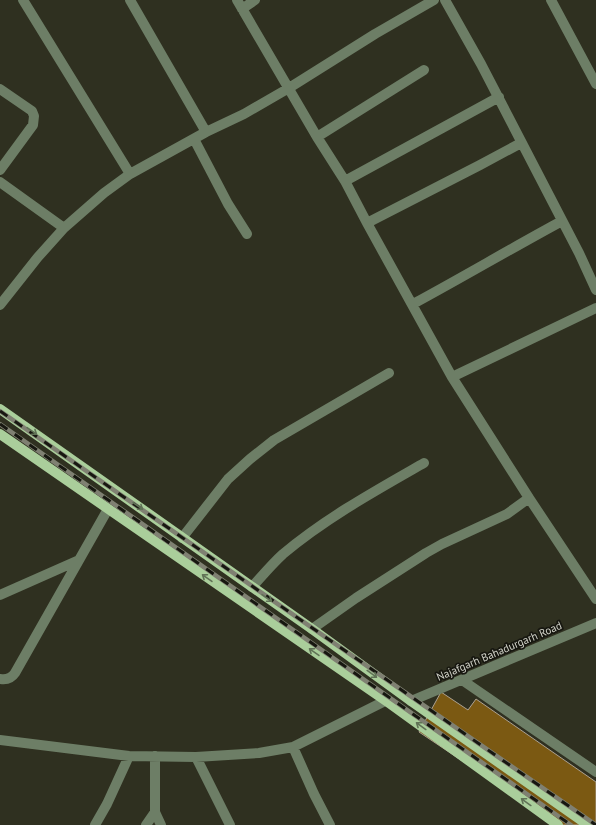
<svg xmlns="http://www.w3.org/2000/svg" width="596" height="825" viewBox="0 0 596 825" font-family="'PT Sans',sans-serif">
<style>
.building{fill:#7b5912;stroke:#aca191}
.lines{fill:none;stroke-linecap:round;stroke-linejoin:round}
.minor{stroke:#6d7e66;stroke-width:10}
.major{stroke:#aace9b;stroke-width:10}
.rail-casing{stroke:#7f8072;stroke-width:4.5}
.rail{stroke:#171710;stroke-width:3;stroke-dasharray:9;stroke-linecap:butt}
.oneway{stroke:#607256}
.labels{text-anchor:middle;stroke-width:3.5;stroke-linejoin:round;paint-order:stroke}
.street-label{font-size:11px;fill:#d2d3c9;stroke:#171710}
</style>
<rect width="100%" height="100%" fill="#2f3020"/>
<path class="building" d="M441,692L468,710L476,699L596,782V825H558L419,732Z"/>
<g class="lines">
<path class="minor" d="M23,0L130,174
M130,0L206,132
M237,0L317,137L345,181L367,223L452,377L529,498L507,514L442,544L426,553L356,598L312,629
M445,0L481,64L579,253L596,290
M551,0L596,84
M242,9L255,0
M0,89L32,111L34,116L33,125L0,170
M317,137L424,70
M194,139L228,204L247,234
M345,181L499,97
M0,182L64,228
M367,223L480,165L521,143
M413,304C463,277 512,248 562,221
M0,305L38,257L64,228L104,193L130,174L206,132L244,114L289,88L375,34L434,0
M452,377L596,308
M529,498L596,599
M182,538L228,479L250,459L274,440L389,373
M252,587C262,576 272,564 283,554C326,518 375,491 424,463
M0,595L79,560
M0,679C6,680 11,679 15,673L108,509
M462,680L596,772
M411,701L596,623
M0,740L129,756L196,757L259,753L293,747L385,701
M293,747L314,794L330,825
M155,756V812L161,825
M196,757L230,825
M95,825L107,804L129,756
M146,825L155,812"/>
<path class="major" d="M0,409L312,629L411,701L588,825
M0,434L389,703L558,825"/>
<defs>
<path id="rail" d="M0,411L596,825
M0,424L571,825"/>
</defs>
<use href="#rail" class="rail-casing"/>
<use href="#rail" class="rail"/>
</g>
<defs><path id="oneway-shaft" d="M-6 0H5M1.5-3L5.5 0L1.5 3" fill="none" stroke-width="1.6" stroke-linecap="round" stroke-linejoin="round"/></defs>
<g class="oneway">
<use href="#oneway-shaft" transform="translate(32 431) rotate(35)"/>
<use href="#oneway-shaft" transform="translate(138 506) rotate(35)"/>
<use href="#oneway-shaft" transform="translate(207 578) rotate(-145)"/>
<use href="#oneway-shaft" transform="translate(267 598) rotate(35)"/>
<use href="#oneway-shaft" transform="translate(314 652) rotate(-145)"/>
<use href="#oneway-shaft" transform="translate(372 674) rotate(36)"/>
<use href="#oneway-shaft" transform="translate(421 726) rotate(-144)"/>
<use href="#oneway-shaft" transform="translate(526 802) rotate(-144)"/>
</g>
<g class="labels">
<g class="street-label">
<text transform="translate(499 651) rotate(-23)" y="4">Najafgarh Bahadurgarh Road</text>
</g>
</g>
</svg>
